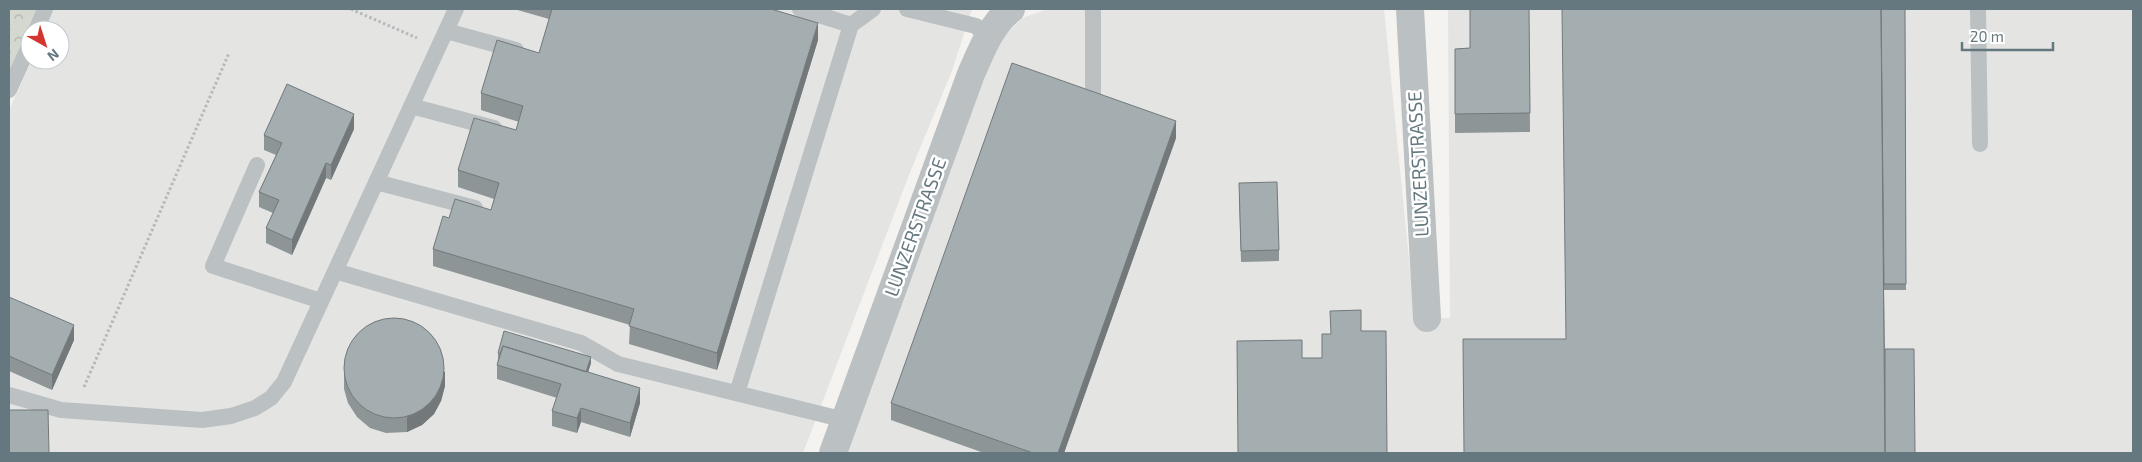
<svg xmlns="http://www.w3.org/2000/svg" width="2142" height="462" viewBox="0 0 2142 462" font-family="'Exo 2',sans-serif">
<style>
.built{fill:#e4e5e3}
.forest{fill:url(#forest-crowns)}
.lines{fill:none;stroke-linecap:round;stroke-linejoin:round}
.path{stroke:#b5b9ba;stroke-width:3;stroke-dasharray:2.5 2.5;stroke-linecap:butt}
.lane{stroke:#bbc0c2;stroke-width:16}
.street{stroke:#bbc0c2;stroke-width:28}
.wall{fill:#8d9597}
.shaded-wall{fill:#73797b}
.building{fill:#a4adb0;stroke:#73797b}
.labels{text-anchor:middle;stroke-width:5;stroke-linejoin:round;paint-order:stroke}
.street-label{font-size:19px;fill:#65787f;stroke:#fff}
</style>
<defs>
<pattern id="forest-crowns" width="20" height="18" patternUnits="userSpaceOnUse" patternTransform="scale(1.25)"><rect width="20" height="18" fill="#d4d8cf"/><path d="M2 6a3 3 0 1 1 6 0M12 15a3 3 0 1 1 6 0" fill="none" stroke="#b0b4ad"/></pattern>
</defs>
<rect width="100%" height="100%" fill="#f4f3f0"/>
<path class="built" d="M53,9H972L952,71L909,175L803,453H9V110L32,60H60V30H44Z
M1048,9H1384L1415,319L1450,318L1448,9H2133V453H848L985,76L1003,38L1022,18Z"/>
<path class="forest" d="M9,9H36L9,72Z"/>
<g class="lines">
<path class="path" d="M351,9L417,38
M84,387L229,53"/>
<path class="lane" d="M800,9L851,25L873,9
M907,9L976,26L987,37
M1978,9L1980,144
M36,30L45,9
M446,31L516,50
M9,90L30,44
M1093,96V9
M411,106L494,128
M257,165L213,266L321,301
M376,182L475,208
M335,271L581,343L618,364L845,420
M737,393L851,25
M9,395L61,410L202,420L231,416L255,408L271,398L284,382L456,9"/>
<path class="street" d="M1410,9L1427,318
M833,453L971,74C982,50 990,26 1011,9"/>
</g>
<path class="wall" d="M514,9H771L818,40L717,370L629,344L630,325L433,266V249L449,218L491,210L494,199L458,187V170L516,130L519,122L481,110V93L539,53L549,19Z
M1529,9L1530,132L1455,133V49L1470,48Z
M1905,9L1906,290H1884L1885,349L1915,453L1566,339Z
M354,129L331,180L326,178L292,255L266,243V228L273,213L259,207V192L276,155L264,150V135Z
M1176,138L1064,453H984L891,420V403Z
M1239,194L1279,250V261L1241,262Z
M9,297L74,340L52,390L9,371Z
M498,353L591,363L588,372L640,403L630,437L581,422L577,433L552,426V411L557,398L497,379V365L498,359Z
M344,375L445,386L441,401L434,414L422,425L407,432L386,433L370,428L357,417L348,403L344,389Z"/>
<path class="shaded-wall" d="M818,23V40L717,370V353Z
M354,114V129L331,180V165Z
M1176,121V138L1064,453H1058Z
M326,163V178L292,255V240Z
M74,325V340L52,390V375Z
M591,357V363L584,385V379Z
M445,371V386L441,401L434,414L422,425L407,432V417Z
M640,388V403L630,437V423Z
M581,408V422L577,433V418Z"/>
<path class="building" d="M552,9H771L818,23L717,353L629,326L634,309L433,249L443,216L449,218L455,199L491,210L499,183L458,170L474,118L516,130L523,106L481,93L497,40L539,53Z
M1470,9H1529L1530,113L1455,114V49L1470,48Z
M1562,9H1881L1885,453H1464L1463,339H1566Z
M1881,9H1905L1906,284H1884Z
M1012,63L1176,121L1058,453H1033L891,403Z
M287,84L354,114L331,165L326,163L292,240L266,228L279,200L259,192L282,143L264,135Z
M1277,182L1279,250L1241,251L1239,183Z
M9,297L74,325L52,375L9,356Z
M1361,310V331H1386L1387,453H1238L1237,341L1302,340V358H1322V334H1331L1330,311Z
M344 368a50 50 0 1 1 100 0a50 50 0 1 1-100 0Z
M504,331L591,357L586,372L503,346L500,354L498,353Z
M503,346L640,388L630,423L581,408L577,418L552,411L561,384L497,365Z
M1885,349H1914L1915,453H1885Z
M9,410H48L49,453H9Z"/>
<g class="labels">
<g class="street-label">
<text transform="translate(1418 164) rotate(-93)" y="7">LUNZERSTRASSE</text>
<text transform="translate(915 227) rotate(-70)" y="7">LUNZERSTRASSE</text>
</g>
</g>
<rect width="2142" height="462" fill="none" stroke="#65787f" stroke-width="20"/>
<g transform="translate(45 45) rotate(141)"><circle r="24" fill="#ffffff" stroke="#c1c9cc"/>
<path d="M0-4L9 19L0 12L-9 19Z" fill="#d5352f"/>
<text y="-8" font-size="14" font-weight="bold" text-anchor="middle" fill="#65787f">N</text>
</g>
<path d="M1962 42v8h91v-8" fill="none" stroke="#65787f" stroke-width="2.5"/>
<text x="1970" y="42" font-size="15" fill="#65787f" stroke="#ffffff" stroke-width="4" paint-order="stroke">20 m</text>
</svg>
